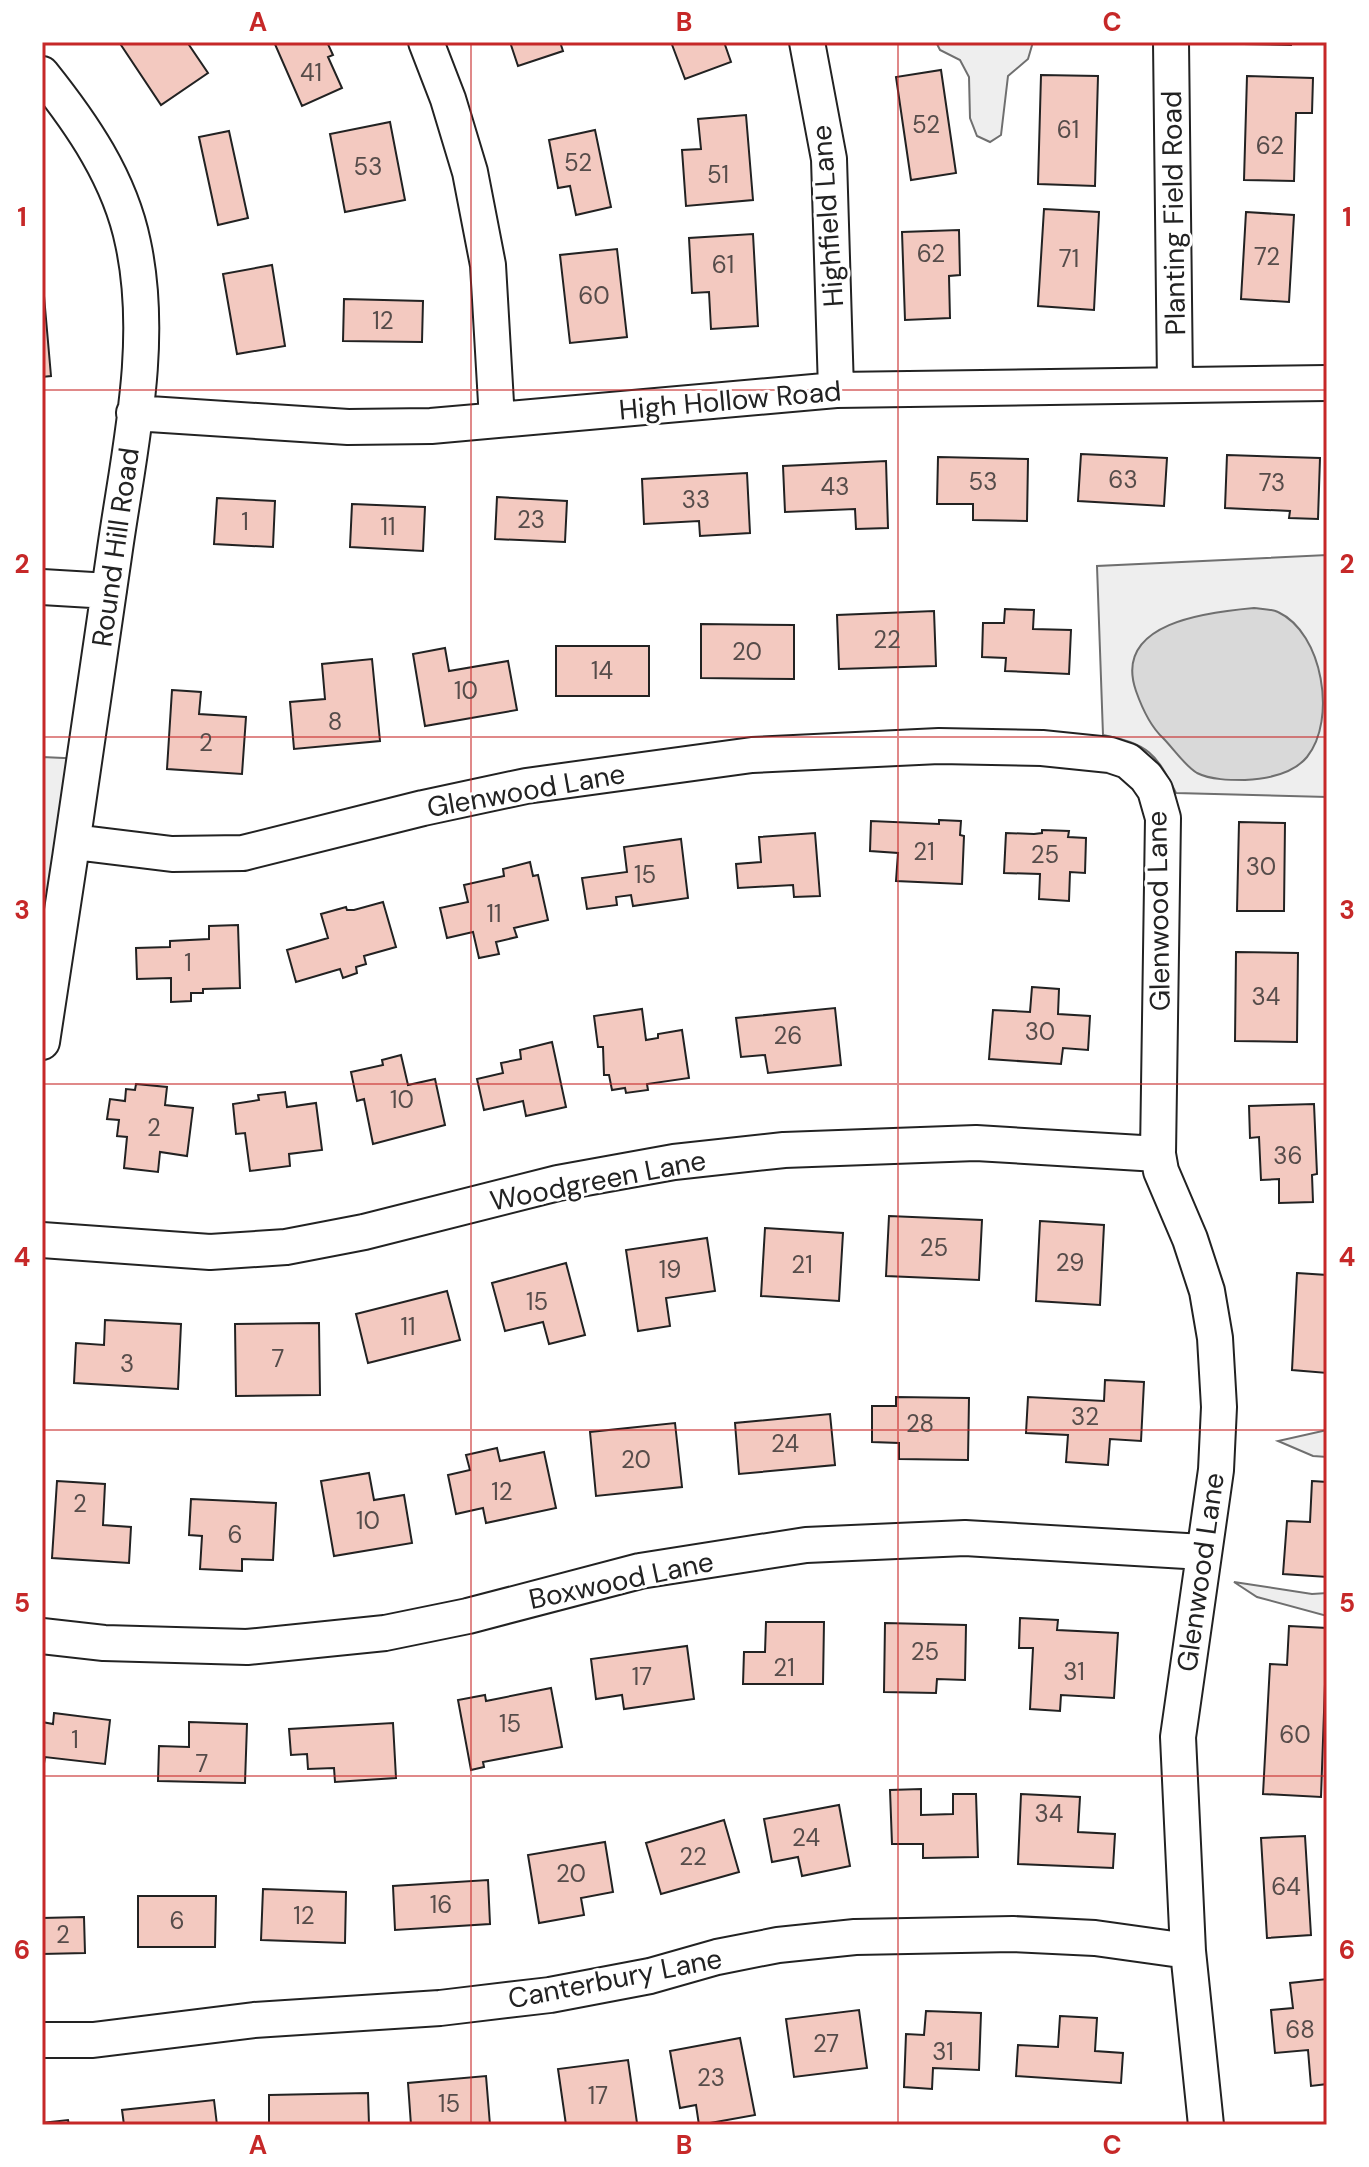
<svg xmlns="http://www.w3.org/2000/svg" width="1369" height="2167" viewBox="0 0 1369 2167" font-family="'DM Sans',sans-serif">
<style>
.green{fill:#eee;stroke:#6f6f6f;stroke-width:2}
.water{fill:#d9d9d9;stroke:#6f6f6f;stroke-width:2}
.building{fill:#f3c9c0;stroke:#222;stroke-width:2}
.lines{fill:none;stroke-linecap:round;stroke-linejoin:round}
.minor-casing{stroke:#222;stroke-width:38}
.minor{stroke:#fff;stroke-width:34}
.grid{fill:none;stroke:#c62828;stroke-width:2;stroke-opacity:0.55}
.labels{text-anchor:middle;stroke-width:6;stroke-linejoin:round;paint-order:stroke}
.number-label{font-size:24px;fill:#564c4a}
.street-label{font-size:28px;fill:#222;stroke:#fff}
.neatline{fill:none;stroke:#c62828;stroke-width:3}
.grid-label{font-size:26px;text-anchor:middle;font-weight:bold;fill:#c62828}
</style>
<rect width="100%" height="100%" fill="#fff"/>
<path class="green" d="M936,42H1033L1028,59L1008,76L1001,135L990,142L977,136L970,118L969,77L960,60L940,50Z
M1327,555V797L1176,793C1156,753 1148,744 1103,735L1097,566Z
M42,757L85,759L42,1042Z
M1327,1430V1457L1313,1456L1278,1441Z
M1234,1582L1312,1594L1327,1593V1616L1257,1597Z"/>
<path class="water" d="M1254,608C1261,609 1272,609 1278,612C1323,633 1337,720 1307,757C1293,774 1265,779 1245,780C1230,780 1211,780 1197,773C1185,766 1173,748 1163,738C1150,726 1142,708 1136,691C1112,622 1209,612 1254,608Z"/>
<path class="building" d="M119,42H187L208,73L161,105Z
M274,42H327L333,55L328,57L342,88L302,106Z
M510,42H560L563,51L518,66Z
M671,42H724L731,62L685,79Z
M1244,42H1291V45L1244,44Z
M941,70L956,173L911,180L896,77Z
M1041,75L1098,76L1095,186L1038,184Z
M1247,76L1313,78L1312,113H1296L1294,181L1244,180Z
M746,115L753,200L686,206L682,150L701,149L698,119Z
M390,122L405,200L345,212L330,134Z
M595,130L611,207L576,215L570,186L558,188L549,140Z
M229,131L248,218L218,225L199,137Z
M1044,209L1099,212L1094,310L1038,306Z
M1246,212L1294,215L1289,302L1241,299Z
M959,230L960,275L949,276L950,318L905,320L902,232Z
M753,234L758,326L711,329L709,292L692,293L689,238Z
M617,249L627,337L570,343L560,255Z
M272,265L285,346L237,354L223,274Z
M42,273L51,376L42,377Z
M344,299L423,301L422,342L343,341Z
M1081,454L1167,458L1164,506L1078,501Z
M1227,455L1320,458L1318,519L1289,518L1290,511L1225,508Z
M938,457L1028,459L1027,521L973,520V504H937Z
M886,461L888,528L856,529L855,509L785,512L783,466Z
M747,473L750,533L700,536L699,521L644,524L642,479Z
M497,497L567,501L565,542L495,539Z
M217,498L275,501L273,547L214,544Z
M352,504L425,507L423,551L350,547Z
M1005,609L1034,610L1033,629L1071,630L1069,674L1005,671L1006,658L982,657L983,623H1004Z
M934,611L936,666L839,669L837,615Z
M701,624L794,625V679L701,678Z
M556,646H649V696H556Z
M445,648L449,671L508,661L517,710L425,726L413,654Z
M372,659L380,741L294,749L290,702L325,699L322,664Z
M172,690L201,692L199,714L246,717L242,774L167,769Z
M939,820L961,821L960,835L964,836L962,884L896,881L898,853L870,851L871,821L939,824Z
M1239,822L1285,823L1284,911H1237Z
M1042,830L1069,831L1068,837L1086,838L1085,873L1070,872L1069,901L1039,899L1040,874L1004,873L1006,833L1034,834L1042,833Z
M815,833L820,896L794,897L793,885L738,888L736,864L761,862L759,837Z
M681,839L688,898L633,906L631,895L616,897L617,905L587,909L582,878L627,872L624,847Z
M530,862L533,876L538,875L548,920L514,928L517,937L496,942L499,954L479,958L473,932L447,938L440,908L468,902L464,885L504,876L503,869Z
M383,902L396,947L364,956L366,964L356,967L357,973L343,978L340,969L296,982L287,950L328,938L321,914L346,907L347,910H354Z
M238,925L240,988L203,989V993H191V1001L171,1002V978L137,979L136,948L170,947V941L209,939V926Z
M1236,952L1298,953L1297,1042L1235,1041Z
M1032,987L1059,989L1058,1014L1090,1016L1088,1050L1063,1048L1061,1064L989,1059L993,1010L1030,1012Z
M835,1008L841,1065L768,1073L765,1055L741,1057L736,1018Z
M642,1009L646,1040L658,1038V1034L682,1030L689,1078L647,1084L648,1090L626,1093L625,1088L612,1090L609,1075H604L603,1047H598L594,1016Z
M552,1042L566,1107L526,1116L523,1101L484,1110L477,1079L503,1073L501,1063L521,1059L520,1050Z
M401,1055L408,1085L435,1079L445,1125L373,1144L364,1099L357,1101L351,1072L383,1065L382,1060Z
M136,1084L167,1087L165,1105L193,1108L187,1156L160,1152L158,1172L124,1168L127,1137L117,1136L119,1120L107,1119L110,1099L125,1101L126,1089L135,1090Z
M285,1092L287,1107L316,1103L322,1150L289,1154L290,1166L250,1171L245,1133L236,1134L233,1104L259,1100L258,1095Z
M1314,1104L1317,1174L1312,1175L1313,1202L1279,1203V1179L1261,1180L1259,1137L1250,1138L1249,1106Z
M889,1216L982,1220L979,1280L886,1276Z
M1040,1221L1104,1225L1100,1305L1036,1301Z
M765,1228L843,1233L839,1301L761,1296Z
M707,1238L715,1291L666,1298L670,1326L638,1331L626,1250Z
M566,1263L585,1335L549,1344L543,1322L505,1331L492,1283Z
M1297,1273L1327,1275V1373L1292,1370Z
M447,1291L460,1340L368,1363L356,1314Z
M105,1320L181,1324L178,1389L74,1383L76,1343L104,1345Z
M319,1323L320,1395L236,1396L235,1324Z
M1105,1380L1144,1382L1141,1441L1110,1439L1108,1465L1066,1462L1068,1435L1026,1433L1028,1397L1104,1401Z
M896,1397L969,1398L968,1460L899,1459V1443L872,1442V1406H896Z
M830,1414L835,1465L739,1474L735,1423Z
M675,1423L682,1487L596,1496L590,1432Z
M497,1448L500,1461L544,1452L556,1508L486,1523L483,1508L456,1514L448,1475L470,1470L466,1455Z
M369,1473L374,1500L404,1495L412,1543L334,1556L321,1481Z
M57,1481L105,1484L103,1525L131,1527L129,1563L52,1558Z
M1312,1481L1327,1482V1577L1283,1574L1287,1521L1310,1522Z
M191,1499L276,1503L273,1560L242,1559V1571L200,1569L202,1536L189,1535Z
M1020,1618L1058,1620L1057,1630L1118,1633L1114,1698L1061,1695L1060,1711L1030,1709L1033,1648H1019Z
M766,1622H824L823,1684H743L744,1652H765Z
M885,1623L966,1625L965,1680L937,1679L936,1693L884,1692Z
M1289,1626L1327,1628L1321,1797L1263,1794L1270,1664L1287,1665Z
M687,1646L694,1699L624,1709L622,1695L596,1699L591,1659Z
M551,1688L562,1747L483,1762L484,1767L471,1770L458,1700L485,1695L486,1701Z
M54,1713L110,1720L105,1764L45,1757L42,1776V1722L53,1724Z
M189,1722L247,1724L245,1783L158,1781L159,1746L189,1747Z
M393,1723L396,1778L335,1782L334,1768L308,1769L307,1754L291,1755L289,1729Z
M921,1789V1815L953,1814V1794H976L978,1857L923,1858V1844H892L890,1790Z
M1021,1794L1080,1797L1078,1832L1115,1834L1113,1868L1018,1864Z
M839,1805L850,1866L802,1876L798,1857L772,1862L764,1819Z
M724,1820L739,1872L661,1894L646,1843Z
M1305,1836L1311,1935L1267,1938L1261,1838Z
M605,1842L613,1892L581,1898L584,1915L539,1923L528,1855Z
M488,1880L490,1924L395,1930L393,1886Z
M263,1889L346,1892L345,1943L261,1940Z
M138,1896H216L215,1947H138Z
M84,1917L85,1953L42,1954V1918Z
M1327,1979V2084L1311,2086L1308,2050L1275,2053L1271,2010L1293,2008L1290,1983Z
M859,2010L867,2068L794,2077L786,2019Z
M926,2011L981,2013L979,2070L933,2068L932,2089L904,2087L906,2034L924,2035Z
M1060,2016L1097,2018L1095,2051L1123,2053L1121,2083L1016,2076L1018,2045L1058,2047Z
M740,2038L755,2115L699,2125L696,2105L680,2108L670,2051Z
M628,2060L637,2123L566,2125L558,2069Z
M486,2076L490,2125H411L408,2083Z
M368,2093L369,2125H269V2095Z
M214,2100L217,2125H124L122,2110Z
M68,2120L69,2125H42V2123Z"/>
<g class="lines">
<defs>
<path id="minor" d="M426,42L448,99L470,172L488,265L497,420
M807,42L829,159L836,390
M1171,42L1175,384
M42,74C82,124 120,179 133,243C155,345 128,455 114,556C91,719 67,880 42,1042
M134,413L348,427L431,426L836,390L1327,383
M42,587L109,591
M74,842L172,854L243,853L423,808L526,786L752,755L939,746L1042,748L1110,755L1128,761L1146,777L1155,790L1163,818L1158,1154L1161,1171L1190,1239L1207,1291L1215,1338L1219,1407L1216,1470L1178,1737L1188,1951L1206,2125
M42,1240L210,1252L286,1247L364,1232L558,1183L674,1162L784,1150L976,1143L1158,1154
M42,1636L104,1643L247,1647L385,1633L468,1616L640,1571L806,1545L965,1538L1203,1552
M42,2040H93L254,2020L440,2008L550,1995L650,1976L717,1957L778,1945L855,1937L1013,1934L1095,1938L1188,1951"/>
</defs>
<use href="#minor" class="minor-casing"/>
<use href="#minor" class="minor"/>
</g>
<path class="grid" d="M471,42V2125M898,42V2125M42,390H1327M42,737H1327M42,1084H1327M42,1430H1327M42,1776H1327"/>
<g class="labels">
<g class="number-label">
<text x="311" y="81">41</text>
<text x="926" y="133">52</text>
<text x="1068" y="138">61</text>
<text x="1270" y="154">62</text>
<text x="578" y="171">52</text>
<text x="368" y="175">53</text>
<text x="718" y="183">51</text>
<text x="931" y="262">62</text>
<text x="1267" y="265">72</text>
<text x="1069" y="267">71</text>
<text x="723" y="273">61</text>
<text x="594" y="304">60</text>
<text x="383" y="329">12</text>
<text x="1123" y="488">63</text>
<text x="983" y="490">53</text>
<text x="1272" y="491">73</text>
<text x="835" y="495">43</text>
<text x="696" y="508">33</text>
<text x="531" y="528">23</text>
<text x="245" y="530">1</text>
<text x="388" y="535">11</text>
<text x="887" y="648">22</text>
<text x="747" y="660">20</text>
<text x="602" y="679">14</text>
<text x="466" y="699">10</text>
<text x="335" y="730">8</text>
<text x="206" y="751">2</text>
<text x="924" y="860">21</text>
<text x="1045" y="863">25</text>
<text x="1261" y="875">30</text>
<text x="645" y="883">15</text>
<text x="494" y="922">11</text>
<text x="188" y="971">1</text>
<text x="1266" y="1005">34</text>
<text x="1040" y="1040">30</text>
<text x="788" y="1044">26</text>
<text x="402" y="1108">10</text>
<text x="154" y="1136">2</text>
<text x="1288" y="1164">36</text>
<text x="934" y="1256">25</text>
<text x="1070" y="1271">29</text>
<text x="802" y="1273">21</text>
<text x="670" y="1278">19</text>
<text x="537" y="1310">15</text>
<text x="408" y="1335">11</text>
<text x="278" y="1367">7</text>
<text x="127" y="1372">3</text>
<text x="1085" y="1425">32</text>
<text x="920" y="1432">28</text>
<text x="785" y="1452">24</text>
<text x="636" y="1468">20</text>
<text x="502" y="1500">12</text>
<text x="80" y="1512">2</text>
<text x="368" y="1529">10</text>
<text x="235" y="1543">6</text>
<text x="925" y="1660">25</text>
<text x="784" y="1676">21</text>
<text x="1074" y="1680">31</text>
<text x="642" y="1685">17</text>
<text x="510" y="1732">15</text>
<text x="1295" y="1743">60</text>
<text x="75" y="1748">1</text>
<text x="202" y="1772">7</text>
<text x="1049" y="1822">34</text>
<text x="806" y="1846">24</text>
<text x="693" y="1865">22</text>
<text x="571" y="1882">20</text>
<text x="1286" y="1895">64</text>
<text x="441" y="1913">16</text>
<text x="304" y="1924">12</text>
<text x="177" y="1929">6</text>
<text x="63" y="1943">2</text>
<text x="1300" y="2038">68</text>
<text x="826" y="2052">27</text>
<text x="943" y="2060">31</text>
<text x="711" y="2086">23</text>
<text x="598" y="2104">17</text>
<text x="449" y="2112">15</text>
</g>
<g class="street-label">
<text transform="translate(1173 213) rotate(-91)" y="10">Planting Field Road</text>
<text transform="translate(827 216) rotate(-94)" y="10">Highfield Lane</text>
<text transform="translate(730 400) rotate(-5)" y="10">High Hollow Road</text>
<text transform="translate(115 547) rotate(-82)" y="10">Round Hill Road</text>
<text transform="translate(526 790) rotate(-10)" y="10">Glenwood Lane</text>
<text transform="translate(1158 911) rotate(-91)" y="10">Glenwood Lane</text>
<text transform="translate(598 1180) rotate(-11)" y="10">Woodgreen Lane</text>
<text transform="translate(1200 1572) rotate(-82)" y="10">Glenwood Lane</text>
<text transform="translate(621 1580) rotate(-12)" y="10">Boxwood Lane</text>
<text transform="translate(615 1978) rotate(-11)" y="10">Canterbury Lane</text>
</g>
</g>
<rect width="1369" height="2167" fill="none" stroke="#ffffff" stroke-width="88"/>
<rect x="44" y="44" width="1281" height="2079" class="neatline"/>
<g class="grid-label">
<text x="258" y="31">A</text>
<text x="684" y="31">B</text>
<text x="1112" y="31">C</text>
<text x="22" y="226">1</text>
<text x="1347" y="226">1</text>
<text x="22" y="573">2</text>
<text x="1347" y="573">2</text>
<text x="22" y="919">3</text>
<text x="1347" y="919">3</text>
<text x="22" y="1266">4</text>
<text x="1347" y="1266">4</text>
<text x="22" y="1612">5</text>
<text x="1347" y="1612">5</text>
<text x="22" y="1959">6</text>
<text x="1347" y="1959">6</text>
<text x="258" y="2154">A</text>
<text x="684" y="2154">B</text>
<text x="1112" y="2154">C</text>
</g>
</svg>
